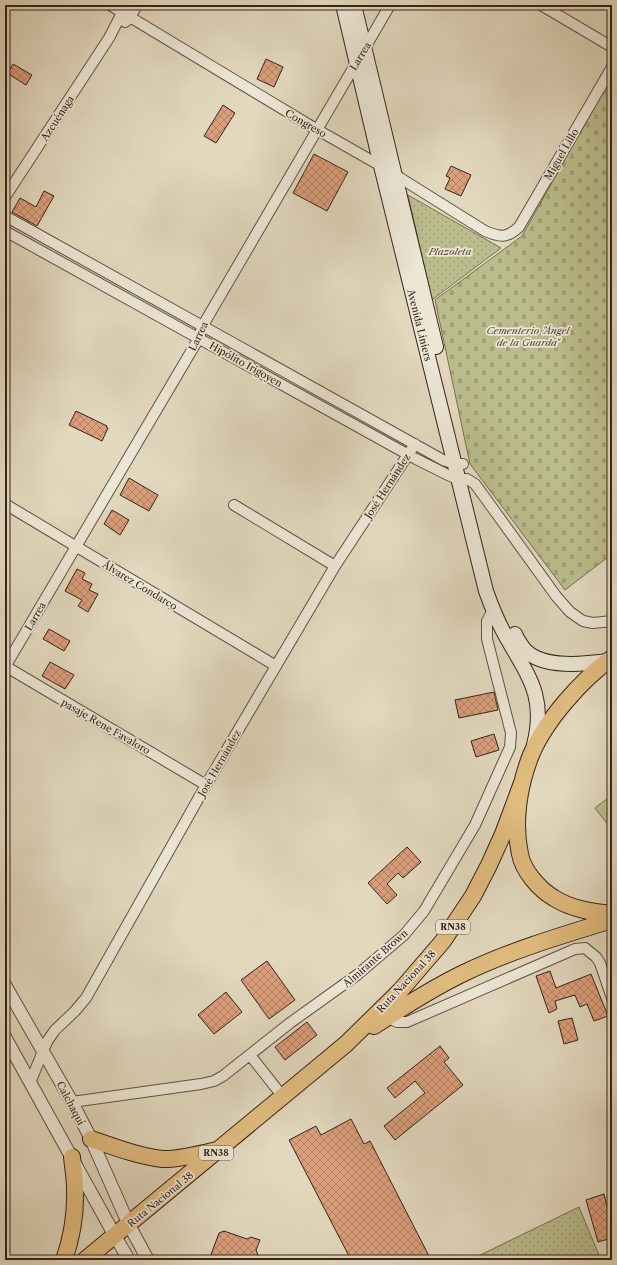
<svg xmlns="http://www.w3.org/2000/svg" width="617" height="1265" viewBox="0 0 617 1265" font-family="'Libre Caslon Text',serif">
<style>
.grass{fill:url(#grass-dots);stroke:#796f53}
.cemetery{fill:url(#cemetery-stones);stroke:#796f53}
.garden{fill:#bbbc8c;stroke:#796f53}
.building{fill:url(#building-cross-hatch);stroke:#37221a}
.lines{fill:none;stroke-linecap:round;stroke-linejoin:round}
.minor-casing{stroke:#625043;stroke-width:12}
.tertiary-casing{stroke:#625043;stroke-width:14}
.secondary-casing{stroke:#37221a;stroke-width:16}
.primary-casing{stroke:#37221a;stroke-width:18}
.minor{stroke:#ece6d5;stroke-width:10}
.tertiary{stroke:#ece6d5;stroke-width:12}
.secondary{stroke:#ece6d5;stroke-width:14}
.primary{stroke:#e1bc7f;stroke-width:16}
.labels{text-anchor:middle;stroke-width:3.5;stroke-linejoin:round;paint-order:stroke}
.shield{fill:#ece6d5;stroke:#6d5d52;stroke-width:1}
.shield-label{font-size:9px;font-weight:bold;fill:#37221a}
.street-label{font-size:10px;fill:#37221a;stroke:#ece6d5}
.park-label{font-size:10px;font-style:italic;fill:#584836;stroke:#ece6d5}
</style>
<defs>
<pattern id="grass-dots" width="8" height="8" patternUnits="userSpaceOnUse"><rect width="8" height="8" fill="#bbbc8c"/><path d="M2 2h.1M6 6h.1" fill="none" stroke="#a1a178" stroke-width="1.8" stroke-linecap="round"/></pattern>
<pattern id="cemetery-stones" width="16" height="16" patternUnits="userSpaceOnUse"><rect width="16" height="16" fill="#bbbc8c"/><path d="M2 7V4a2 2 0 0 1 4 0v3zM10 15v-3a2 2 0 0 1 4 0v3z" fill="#a1a178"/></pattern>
<pattern id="building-cross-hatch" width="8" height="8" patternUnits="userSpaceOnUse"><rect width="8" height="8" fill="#db9f7b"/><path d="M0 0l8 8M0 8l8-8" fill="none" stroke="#b28164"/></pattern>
</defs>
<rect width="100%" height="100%" fill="#e2d8be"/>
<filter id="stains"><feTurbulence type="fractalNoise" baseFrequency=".005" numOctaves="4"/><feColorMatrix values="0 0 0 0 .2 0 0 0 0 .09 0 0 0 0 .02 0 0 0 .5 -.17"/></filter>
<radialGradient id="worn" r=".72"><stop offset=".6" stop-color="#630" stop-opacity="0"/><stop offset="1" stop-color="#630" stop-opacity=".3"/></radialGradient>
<path class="grass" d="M408,195L501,248L432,300Z
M579,1207L601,1260H470Z"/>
<path class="cemetery" d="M612,76V554L565,590L470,464L435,300L522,236Z"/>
<path class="garden" d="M612,795V830L595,808Z"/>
<path class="building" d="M266,59L283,67L274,87L257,79Z
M13,64L32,75L26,85L7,73Z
M223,105L235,113L216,143L204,136Z
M314,154L348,172L327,211L293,193Z
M451,166L471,175L461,196L445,189L450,178L446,176Z
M44,191L54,196L37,226L12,212L20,198L36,207Z
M76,411L107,426L106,427L108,428L102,441L69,425Z
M129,478L158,495L149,511L120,495Z
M112,510L129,520L120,535L104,524Z
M77,569L85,573L82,579L92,584L89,590L98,594L88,612L78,606L82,600L65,591Z
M49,629L70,641L64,651L43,639Z
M50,662L74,675L65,689L42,676Z
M494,692L498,710L459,718L455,700Z
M494,734L499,750L476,757L471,741Z
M407,847L421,862L403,878L398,873L387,884L397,895L387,904L368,883Z
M267,961L295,1000L269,1019L241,980Z
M550,971L556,988L591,974L608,1016L594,1021L587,1004L580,1007L575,995L555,1001L557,1009L549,1013L536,976Z
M226,992L242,1012L214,1034L198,1015Z
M572,1018L578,1040L564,1044L558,1021Z
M307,1022L317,1035L285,1060L275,1047Z
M440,1046L449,1058L444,1062L463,1085L395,1140L384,1126L425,1093L415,1081L395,1098L387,1088Z
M351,1119L364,1144L370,1141L431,1260H351L289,1140L316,1126L321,1135Z
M604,1194L608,1211L612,1210V1238L598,1242L586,1200Z
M224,1231L247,1239L251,1237L260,1240L256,1250L260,1260H209L219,1233Z"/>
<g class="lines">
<defs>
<path id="minor" d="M110,5L316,129L381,166L485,231C500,237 506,239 519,227L612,67
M541,5L612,47
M125,22L130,18L137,5
M5,197L109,38L126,5
M5,216L443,460L455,464H463
M5,231L416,459L450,476L458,479H467L475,484L491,506L556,596L570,612L583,621L593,623L612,621
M5,504L276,666
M234,505L335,566
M5,666L206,785
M5,667L199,338L202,327L390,5
M387,1017L397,1022H407L575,949L585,948L596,957L600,963L612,998
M250,1055L283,1097
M30,1083L43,1051L48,1040L55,1030L75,1011L86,998L206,785L276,666L335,566L415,444
M72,1102L201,1084L214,1081L223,1076L290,1023L357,975L404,935L424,911L475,825L510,747L511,733L487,639V621L493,610"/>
<path id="tertiary" d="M5,985L72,1102L91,1139L129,1225L148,1260
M5,1037L115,1236L129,1260"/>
<path id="secondary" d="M343,5L381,166L486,591C491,605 496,618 503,631C526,674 547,693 534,745
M354,5L436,347
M515,634C517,639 521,645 525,650C543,669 585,664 608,661"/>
<path id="primary" d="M612,658C582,679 545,721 531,755C519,785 513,822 520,854C523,871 539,889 554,898C571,909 592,912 612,914
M374,1026C403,1007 434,987 466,972C512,950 563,935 612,920
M91,1139C114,1147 138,1156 162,1159C178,1160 201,1154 217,1150
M64,1260C72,1237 76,1212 75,1188C75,1178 73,1167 72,1157
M85,1260L346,1044L400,991L443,941L473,896L489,865L503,834L522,783"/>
</defs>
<use href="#minor" class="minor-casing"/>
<use href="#tertiary" class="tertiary-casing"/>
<use href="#secondary" class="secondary-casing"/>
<use href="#primary" class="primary-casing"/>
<use href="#minor" class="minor"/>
<use href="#tertiary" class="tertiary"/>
<use href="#secondary" class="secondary"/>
<use href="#primary" class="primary"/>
</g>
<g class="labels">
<g class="shield">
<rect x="436" y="920" width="34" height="14" rx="3"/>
<rect x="199" y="1146" width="34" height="14" rx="3"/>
</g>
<g class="shield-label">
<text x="453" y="930">RN38</text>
<text x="216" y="1156">RN38</text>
</g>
<g class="street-label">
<text transform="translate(360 56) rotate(-59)" y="4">Larrea</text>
<text transform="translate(57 118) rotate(-57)" y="4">Azcuénaga</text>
<text transform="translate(306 123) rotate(30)" y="4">Congreso</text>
<text transform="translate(561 154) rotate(-60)" y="4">Miguel Lillo</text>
<text transform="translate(420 325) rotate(76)" y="4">Avenida Liniers</text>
<text transform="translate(198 336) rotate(-64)" y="4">Larrea</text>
<text transform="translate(246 364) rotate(29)" y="4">Hipólito Irigoyen</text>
<text transform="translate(387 486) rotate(-57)" y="4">José Hernández</text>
<text transform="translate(140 585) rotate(31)" y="4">Álvarez Condarco</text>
<text transform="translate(35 616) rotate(-60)" y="4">Larrea</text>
<text transform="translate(106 726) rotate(30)" y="4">pasaje Rene Favaloro</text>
<text transform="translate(219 763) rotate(-60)" y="4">José Hernández</text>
<text transform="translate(375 958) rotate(-41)" y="4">Almirante Brown</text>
<text transform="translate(406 981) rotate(-47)" y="4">Ruta Nacional 38</text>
<text transform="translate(71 1103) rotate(62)" y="4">Calchaquí</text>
<text transform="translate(160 1199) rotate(-39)" y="4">Ruta Nacional 38</text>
</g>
<g class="park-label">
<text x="450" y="255">Plazoleta</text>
<text x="528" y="334">Cementerio "Ángel<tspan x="528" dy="12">de la Guarda"</tspan></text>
</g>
</g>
<rect width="617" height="1265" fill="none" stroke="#e2d8be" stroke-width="20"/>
<rect x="6" y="6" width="605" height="1253" fill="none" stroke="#37221a" stroke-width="2"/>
<rect x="10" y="10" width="597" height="1245" fill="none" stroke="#37221a"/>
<rect width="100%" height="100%" filter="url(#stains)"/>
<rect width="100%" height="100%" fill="url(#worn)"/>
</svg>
